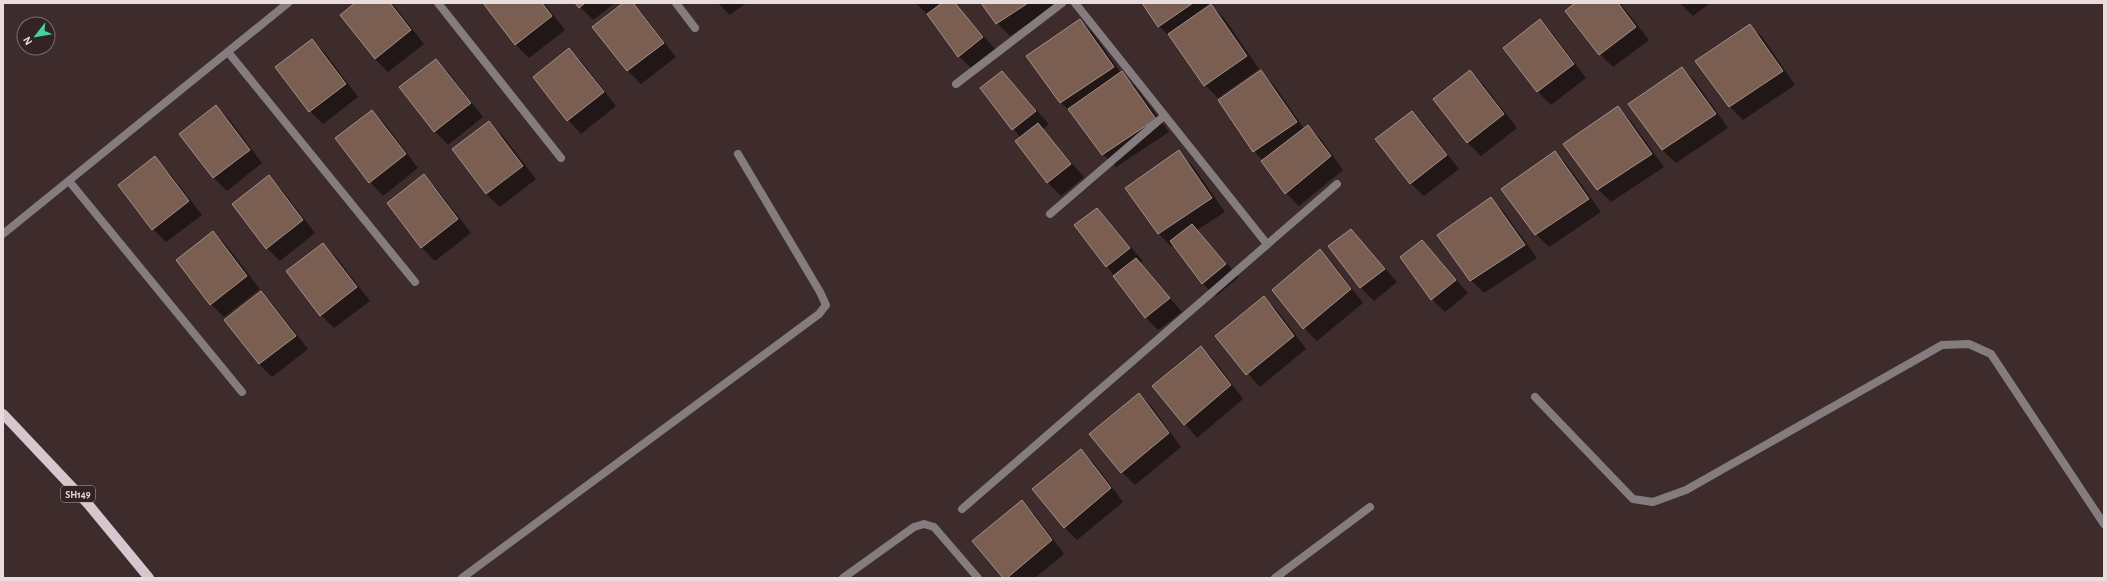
<svg xmlns="http://www.w3.org/2000/svg" width="2107" height="581" viewBox="0 0 2107 581" font-family="'Alegreya Sans',sans-serif">
<style>
.shadow{fill:#0007}
.building{fill:#7a5e51;stroke:#a39087}
.lines{fill:none;stroke-linecap:round;stroke-linejoin:round}
.lane{stroke:#847c7f;stroke-width:8}
.street{stroke:#847c7f;stroke-width:8}
.primary{stroke:#d7c6cd;stroke-width:10}
.labels{text-anchor:middle;stroke-width:3;stroke-linejoin:round;paint-order:stroke}
.shield{fill:#332323;stroke:#b2a4a4;stroke-width:1}
.shield-label{font-size:10px;font-weight:bold;fill:#e8dcdc}
</style>
<rect width="100%" height="100%" fill="#3e2c2c"/>
<path class="shadow" d="M356,3H392L424,44L388,72L375,59Z
M484,3H544L565,30L529,58L516,45Z
M576,3H615L593,20Z
M625,3H632L642,13L676,57L641,84L628,71L594,27Z
M718,3H746L730,15Z
M916,3H954L996,50L972,69L959,56L929,16Z
M982,3H1060L1010,36L997,23Z
M1143,3H1209L1224,18L1259,69L1218,98L1205,85L1172,39L1159,26Z
M1576,3H1620L1649,40L1613,67L1600,54L1566,11Z
M1680,3H1710L1693,16Z
M1080,20L1093,33L1121,73L1135,86L1169,132L1116,167L1103,154L1074,115L1060,102Z
M1540,20L1553,34L1586,78L1551,105L1538,92L1504,48Z
M1749,25L1763,38L1795,85L1743,120L1730,107L1696,61Z
M312,40L325,53L358,97L323,124L310,111Z
M569,49L582,62L616,106L581,134L568,120L534,77Z
M436,60L449,73L483,117L448,145L435,131L401,88Z
M1682,68L1695,81L1728,128L1676,163L1662,150Z
M1470,71L1483,84L1517,128L1481,156L1468,143L1434,99Z
M1002,72L1049,124L1042,130L1084,177L1061,196L1048,183L1017,141L1021,138L981,89Z
M1261,72L1274,85L1304,129L1308,126L1321,139L1343,170L1299,206L1286,193L1263,161L1254,151L1219,100Z
M216,106L229,119L262,163L227,191L214,178L180,134Z
M1618,108L1631,121L1664,167L1611,202L1598,189L1565,144Z
M372,111L385,124L418,168L383,196L370,182L336,139Z
M1412,112L1425,125L1459,169L1424,196L1410,183Z
M489,122L502,135L536,179L500,207L486,194L453,150Z
M1179,152L1192,165L1225,212L1197,230L1239,277L1216,296L1202,283L1174,246L1172,247L1159,234L1126,188Z
M1555,152L1568,166L1601,212L1549,247L1536,234Z
M154,158L168,171L202,215L166,242L153,229Z
M424,176L437,189L471,233L435,261L422,248L389,203Z
M269,177L282,190L315,233L280,261L267,248Z
M1491,199L1504,212L1537,258L1484,293L1471,280L1438,235Z
M1097,209L1143,261L1140,263L1182,312L1158,330L1145,317L1076,225Z
M1351,230L1397,282L1374,301L1361,288L1329,246Z
M213,232L226,245L260,289L224,317L211,304Z
M1422,241L1468,293L1445,312L1432,299Z
M323,244L336,257L370,301L334,328L321,315L287,272Z
M1320,251L1333,264L1363,303L1317,341L1304,328Z
M261,292L274,306L308,349L272,377L259,364Z
M1264,297L1277,310L1306,349L1260,387L1216,337Z
M1201,347L1214,360L1243,399L1197,438L1153,386Z
M1139,394L1152,407L1181,447L1135,485L1122,472Z
M1081,450L1094,463L1123,502L1077,540L1064,527Z
M1022,502L1035,515L1064,554L1035,578H1005Z"/>
<path class="building" d="M355,3H390L411,30L375,59L340,15Z
M483,3H542L552,16L515,45Z
M575,3H585L579,8Z
M623,3H633L664,43L627,71L592,27Z
M942,3H955L983,37L958,57L927,14Z
M981,3H1028L996,24Z
M1142,3H1193L1158,27Z
M1575,3H1618L1636,27L1599,55L1565,11Z
M1211,4L1247,56L1204,86L1168,34Z
M1080,19L1114,67L1060,103L1026,56Z
M1540,19L1574,64L1537,92L1503,48Z
M1750,24L1783,71L1729,107L1695,61Z
M312,39L346,84L309,112L275,67Z
M569,48L604,92L567,121L533,77Z
M436,59L471,103L434,132L399,87Z
M1682,67L1716,114L1662,150L1628,104Z
M1261,70L1297,122L1253,152L1218,100Z
M1470,70L1504,114L1467,143L1433,99Z
M1002,71L1036,111L1012,130L980,88Z
M1122,71L1156,119L1102,155L1068,109Z
M216,105L250,150L213,178L179,134Z
M1618,106L1652,154L1597,190L1563,144Z
M372,110L406,154L369,183L335,138Z
M1412,111L1447,155L1410,184L1375,139Z
M489,121L523,166L486,194L452,149Z
M1038,123L1071,164L1047,183L1015,141Z
M1308,125L1331,156L1285,194L1261,161Z
M1179,150L1212,198L1158,234L1125,188Z
M1555,151L1589,199L1535,235L1501,189Z
M155,156L189,201L152,230L118,185Z
M424,174L458,219L421,248L387,203Z
M269,175L303,220L266,249L232,204Z
M1491,197L1525,245L1470,281L1437,235Z
M1097,208L1130,248L1106,267L1074,225Z
M1192,224L1226,264L1202,284L1170,241Z
M1351,229L1385,269L1360,288L1328,246Z
M213,231L247,276L210,305L176,260Z
M1422,240L1456,280L1431,300L1400,257Z
M323,243L357,287L320,316L286,271Z
M1320,249L1351,289L1303,329L1272,290Z
M1136,258L1170,298L1145,318L1113,276Z
M261,291L296,336L259,364L224,320Z
M1264,296L1294,336L1246,375L1215,336Z
M1201,346L1231,385L1184,425L1152,386Z
M1139,393L1169,433L1121,473L1089,434Z
M1081,449L1111,488L1064,528L1032,489Z
M1022,500L1052,540L1007,578H1003L972,541Z"/>
<g class="lines">
<path class="lane" d="M462,578L819,314L826,305L820,292L738,154
M843,578L914,527L924,524L934,527L978,578
M1275,578L1370,507"/>
<path class="street" d="M438,3L561,158
M676,3L695,28
M1075,3L1267,244
M228,52L415,282
M956,84L1062,3
M69,181L242,392
M1050,214L1164,116
M3,234L288,3
M1535,397L1633,499L1653,502L1686,490L1942,345L1969,344L1991,354L2104,524
M962,509L1337,184"/>
<path class="primary" d="M3,414L88,504L149,578"/>
</g>
<g class="labels">
<rect class="shield" x="61" y="486" width="34" height="16" rx="3"/>
<g class="shield-label">
<text x="78" y="498">SH149</text>
</g>
</g>
<rect width="2107" height="581" fill="none" stroke="#e8dcdc" stroke-width="8"/>
<g transform="translate(36 36) rotate(239)"><circle r="19" fill="#332323" stroke="#7b6d6d"/>
<path d="M0-3L7 15L0 10L-7 15Z" fill="#42d4a0"/>
<text y="-6" font-size="11" font-weight="bold" text-anchor="middle" fill="#e8dcdc">N</text>
</g>
</svg>
